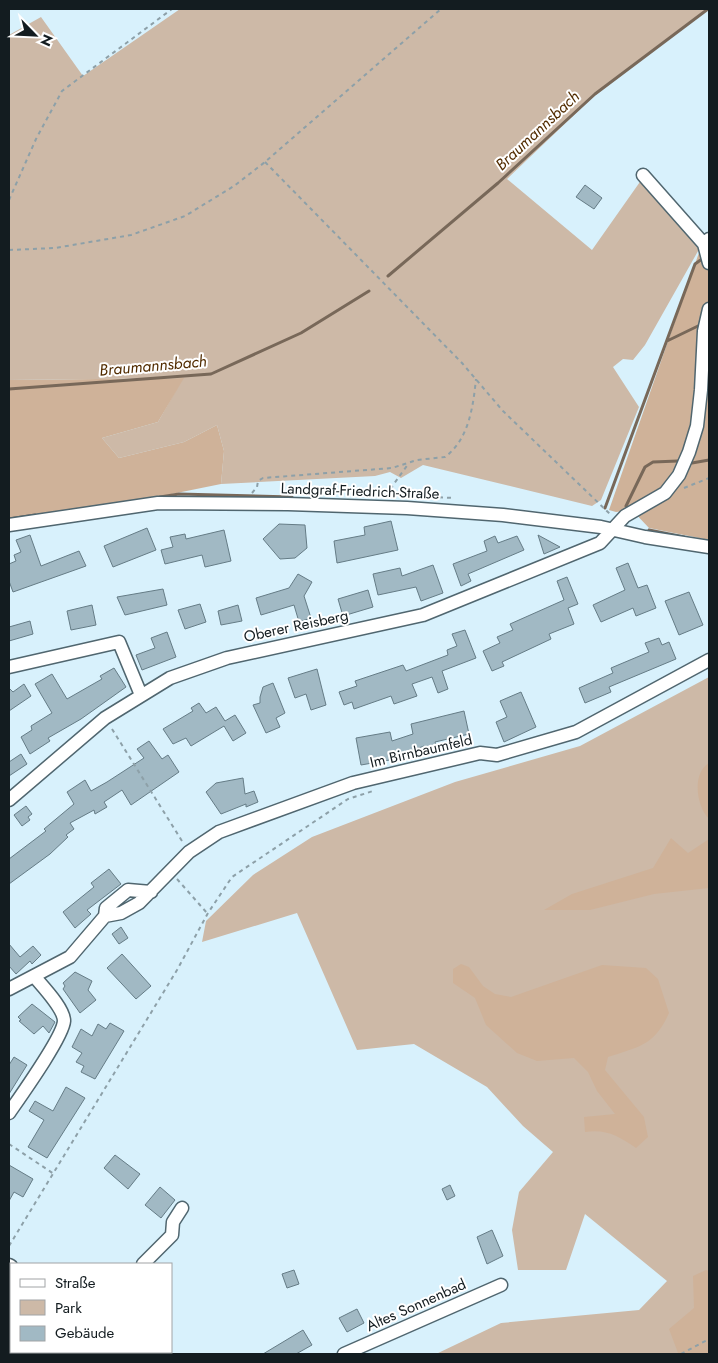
<svg xmlns="http://www.w3.org/2000/svg" width="718" height="1363" viewBox="0 0 718 1363" font-family="Jost,sans-serif">
<style>
.green{fill:#cdb9a7}
.forest{fill:#cfb299}
.lines{fill:none;stroke-linecap:round;stroke-linejoin:round}
.stream{stroke:#786859;stroke-width:3}
.building{fill:#a1b9c4;stroke:#657c86}
.minor-casing{stroke:#50666f;stroke-width:15}
.path{stroke:#8da0a8;stroke-width:2;stroke-dasharray:4 4;stroke-linecap:butt}
.minor{stroke:#fff;stroke-width:12}
.labels{text-anchor:middle;stroke-width:4;stroke-linejoin:round;paint-order:stroke}
.street-label{font-size:15px;fill:#131c20;stroke:#fff}
.water-label{font-size:16px;font-style:italic;fill:#522c00;stroke:#fff}
</style>
<rect width="100%" height="100%" fill="#d8f1fc"/>
<path class="green" d="M180,9H709L593,97L507,179L592,250L642,179L702,244L645,345L633,360L623,359L613,367L639,407L601,500L592,506L423,465L401,478L390,472L375,476L221,484L224,451L217,425L184,442L119,458L102,438L158,422L183,378L9,380V35L41,17L83,76Z
M709,677V1354H436L501,1323L639,1310L667,1281L585,1214L566,1270H518L512,1230L519,1192L553,1152L523,1126L487,1087L414,1044L357,1050L297,913L202,942L206,921L253,875L312,837L455,782L580,746Z"/>
<path class="forest" d="M709,239V540L649,528L632,510L616,512L609,510L702,244Z
M184,378L158,422L102,438L119,458L184,442L217,425L224,451L221,484L9,527V380Z
M709,763V819C697,807 691,774 709,763Z
M671,838L688,853L709,839V888L654,894L590,910H544L572,894L653,868Z
M461,964L469,967L483,986L495,994L511,997L602,965L646,968L658,979L669,1013C655,1045 639,1047 608,1057L605,1070L644,1117L648,1137L636,1148C618,1136 607,1129 585,1132L584,1117L615,1114L597,1091L588,1072L574,1058L537,1061L517,1053L486,1025L475,998L453,983V969Z
M706,1270L709,1271V1354H676L678,1353L669,1329L694,1308L693,1276Z"/>
<g class="lines">
<path class="stream" d="M388,276L498,183L595,94L708,9
M667,341L698,326
M9,389L211,374L301,333L369,291
M692,463L709,460
M160,497L179,494L292,497
M626,506L645,467L653,462L678,461
M605,508L695,264L702,259
M9,519L35,515
M649,530L684,537"/>
</g>
<path class="building" d="M585,185L602,198L594,209L576,197Z
M391,521L398,550L337,563L334,541L365,535L364,527Z
M279,524L305,525L307,548L295,558L280,559L263,539Z
M147,528L156,550L113,567L104,546Z
M224,530L231,561L205,567L202,555L165,564L161,550L173,547L170,537L185,534L186,539Z
M30,535L41,566L79,551L86,566L13,592L9,581V564L16,561L14,555L21,552L16,540Z
M538,535L560,547L544,554Z
M495,536L498,543L517,536L524,550L468,574L471,581L461,586L453,564L487,551L484,541Z
M628,563L638,588L647,585L656,608L636,616L633,608L601,622L593,605L625,590L616,568Z
M433,565L443,593L421,601L416,587L378,595L373,574L400,568L402,576Z
M298,574L312,582L304,596L311,618L299,622L294,605L261,615L256,598L289,588Z
M567,577L578,604L568,608L574,624L549,634L551,639L502,662L504,666L492,671L483,651L500,643L497,637L513,630L510,624L564,600L557,581Z
M163,589L167,605L125,615L117,597Z
M368,590L373,607L343,616L338,599Z
M689,592L703,625L679,635L665,601Z
M200,604L206,622L185,629L178,610Z
M92,605L96,625L71,630L67,611Z
M238,605L242,621L221,625L218,611Z
M30,621L33,634L9,641V627Z
M465,630L476,658L442,671L448,689L438,693L432,677L412,684L417,696L394,704L391,696L354,709L352,702L344,705L339,692L357,686L355,681L403,665L406,671L448,655L447,650L457,646L452,634Z
M167,632L176,657L142,670L136,655L155,648L151,638Z
M659,638L662,645L669,642L676,659L609,687L611,692L585,703L579,688L613,673L611,668L649,652L645,643Z
M114,668L126,687L81,719L48,738L50,741L30,754L21,737L32,730L31,726L52,713L35,684L52,674L67,699L102,679L100,676Z
M317,669L326,705L311,710L306,694L295,698L288,678Z
M273,683L285,713L276,718L280,727L266,733L253,705L260,703V697L263,687Z
M24,684L31,696L9,711V688L13,692Z
M521,692L536,727L504,742L496,722L507,717L500,701Z
M199,703L206,713L216,707L225,721L235,715L246,733L233,741L224,726L191,746L186,738L173,744L163,729L193,711L191,708Z
M464,711L469,734L435,742L438,751L426,755L424,746L395,757V759L361,765L356,738L390,732L392,741L413,734L411,724Z
M149,741L162,759L168,755L179,772L131,805L122,790L104,802L107,807L95,814L94,810L70,823L74,829L66,835L68,837L50,854L9,884V859L46,831L44,829L74,804L67,792L85,780L91,791L107,782L144,758L137,749Z
M21,754L27,764L9,776V762Z
M243,778L245,794L254,791L258,802L246,807V804L221,814L206,792L216,783Z
M26,806L32,814L28,817L30,820L22,826L14,815Z
M109,869L121,884L87,910L91,914L75,928L63,912L94,887L91,883Z
M121,927L128,938L119,944L112,934Z
M9,944L20,957L33,946L41,955L32,964L30,961L16,974L9,966Z
M122,954L151,986L136,999L107,968Z
M75,972L92,981L88,990L96,1000L80,1013L63,989L65,986L63,983Z
M32,1004L55,1022L49,1033L43,1026L34,1034L19,1021L21,1020L18,1017Z
M110,1023L124,1031L95,1079L81,1072L84,1066L76,1062L82,1053L72,1047L81,1029L92,1036L98,1024L106,1029Z
M14,1057L27,1065L9,1094V1065Z
M66,1087L85,1098L47,1158L28,1147L44,1120L29,1111L35,1101L53,1111Z
M115,1155L140,1174L128,1189L104,1168Z
M9,1165L33,1179L23,1197L14,1192L9,1201Z
M450,1185L455,1196L447,1200L442,1189Z
M160,1187L175,1200L161,1218L145,1205Z
M492,1230L503,1256L487,1264L477,1237Z
M294,1270L299,1284L287,1288L282,1274Z
M357,1309L364,1323L347,1332L339,1318Z
M303,1330L312,1345L296,1354H263Z"/>
<g class="lines">
<defs>
<path id="minor" d="M643,175L704,244
M709,239L704,244L709,263
M9,525L158,503L288,504L407,508L503,515L601,527L645,537L709,547
M9,667L119,642L141,695
M9,800L105,718L170,678L227,658L423,615L600,543L625,516L665,493L679,475L689,452L697,426L701,390L704,331L709,309
M105,916L106,908L128,890L151,892
M9,989L70,957L105,916L121,913L139,903L189,852L219,832L353,783L480,753L497,755L576,732L709,660
M9,1113C20,1097 63,1037 64,1021C64,1008 42,986 34,976
M143,1264L172,1235L173,1222L182,1208
M9,1265L11,1266
M149,1352L153,1354
M344,1354L501,1285"/>
</defs>
<use href="#minor" class="minor-casing"/>
<path class="path" d="M265,162L462,363L503,411L610,514
M9,200L36,139L62,91L172,9
M9,250L55,248L131,235L185,216L234,186L265,162L441,9
M684,488L709,478
M252,493L257,487L258,481L263,478L392,468L417,460L445,457C469,439 473,407 476,379
M389,496L388,492L409,463
M431,497L454,498
M112,729L182,841
M177,879L207,913
M9,1144L54,1174
M9,1246L177,970L208,913L232,877L348,799L373,791
M9,1351L11,1349
M681,1354L709,1339"/>
<use href="#minor" class="minor"/>
</g>
<g class="labels">
<g class="street-label">
<text transform="translate(360 491) rotate(2)" y="5">Landgraf-Friedrich-Straße</text>
<text transform="translate(296 626) rotate(-12)" y="5">Oberer Reisberg</text>
<text transform="translate(421 751) rotate(-13)" y="5">Im Birnbaumfeld</text>
<text transform="translate(416 1305) rotate(-24)" y="5">Altes Sonnenbad</text>
</g>
<g class="water-label">
<text transform="translate(537 130) rotate(-43)" y="6">Braumannsbach</text>
<text transform="translate(153 365) rotate(-5)" y="6">Braumannsbach</text>
</g>
</g>
<rect width="718" height="1363" fill="none" stroke="#131c20" stroke-width="20"/>
<rect x="10" y="1263" width="162" height="90" fill="#ffffff" stroke="#a1a4a6"/>
<rect x="20" y="1279" width="25" height="8" fill="#ffffff" stroke="#a1a4a6"/>
<text x="55" y="1288" font-size="15" fill="#131c20">Straße</text>
<rect x="20" y="1300" width="25" height="15" fill="#cdb9a7" stroke="#a1a4a6"/>
<text x="55" y="1313" font-size="15" fill="#131c20">Park</text>
<rect x="20" y="1326" width="25" height="15" fill="#a1b9c4" stroke="#a1a4a6"/>
<text x="55" y="1338" font-size="15" fill="#131c20">Gebäude</text>
<g transform="translate(35 35) rotate(114)" stroke="#ffffff" stroke-width="4" paint-order="stroke">
<path d="M0-4L9 19L0 12L-9 19Z" fill="#131c20"/>
<text y="-8" font-size="14" font-weight="bold" text-anchor="middle" fill="#131c20">N</text>
</g>
</svg>
